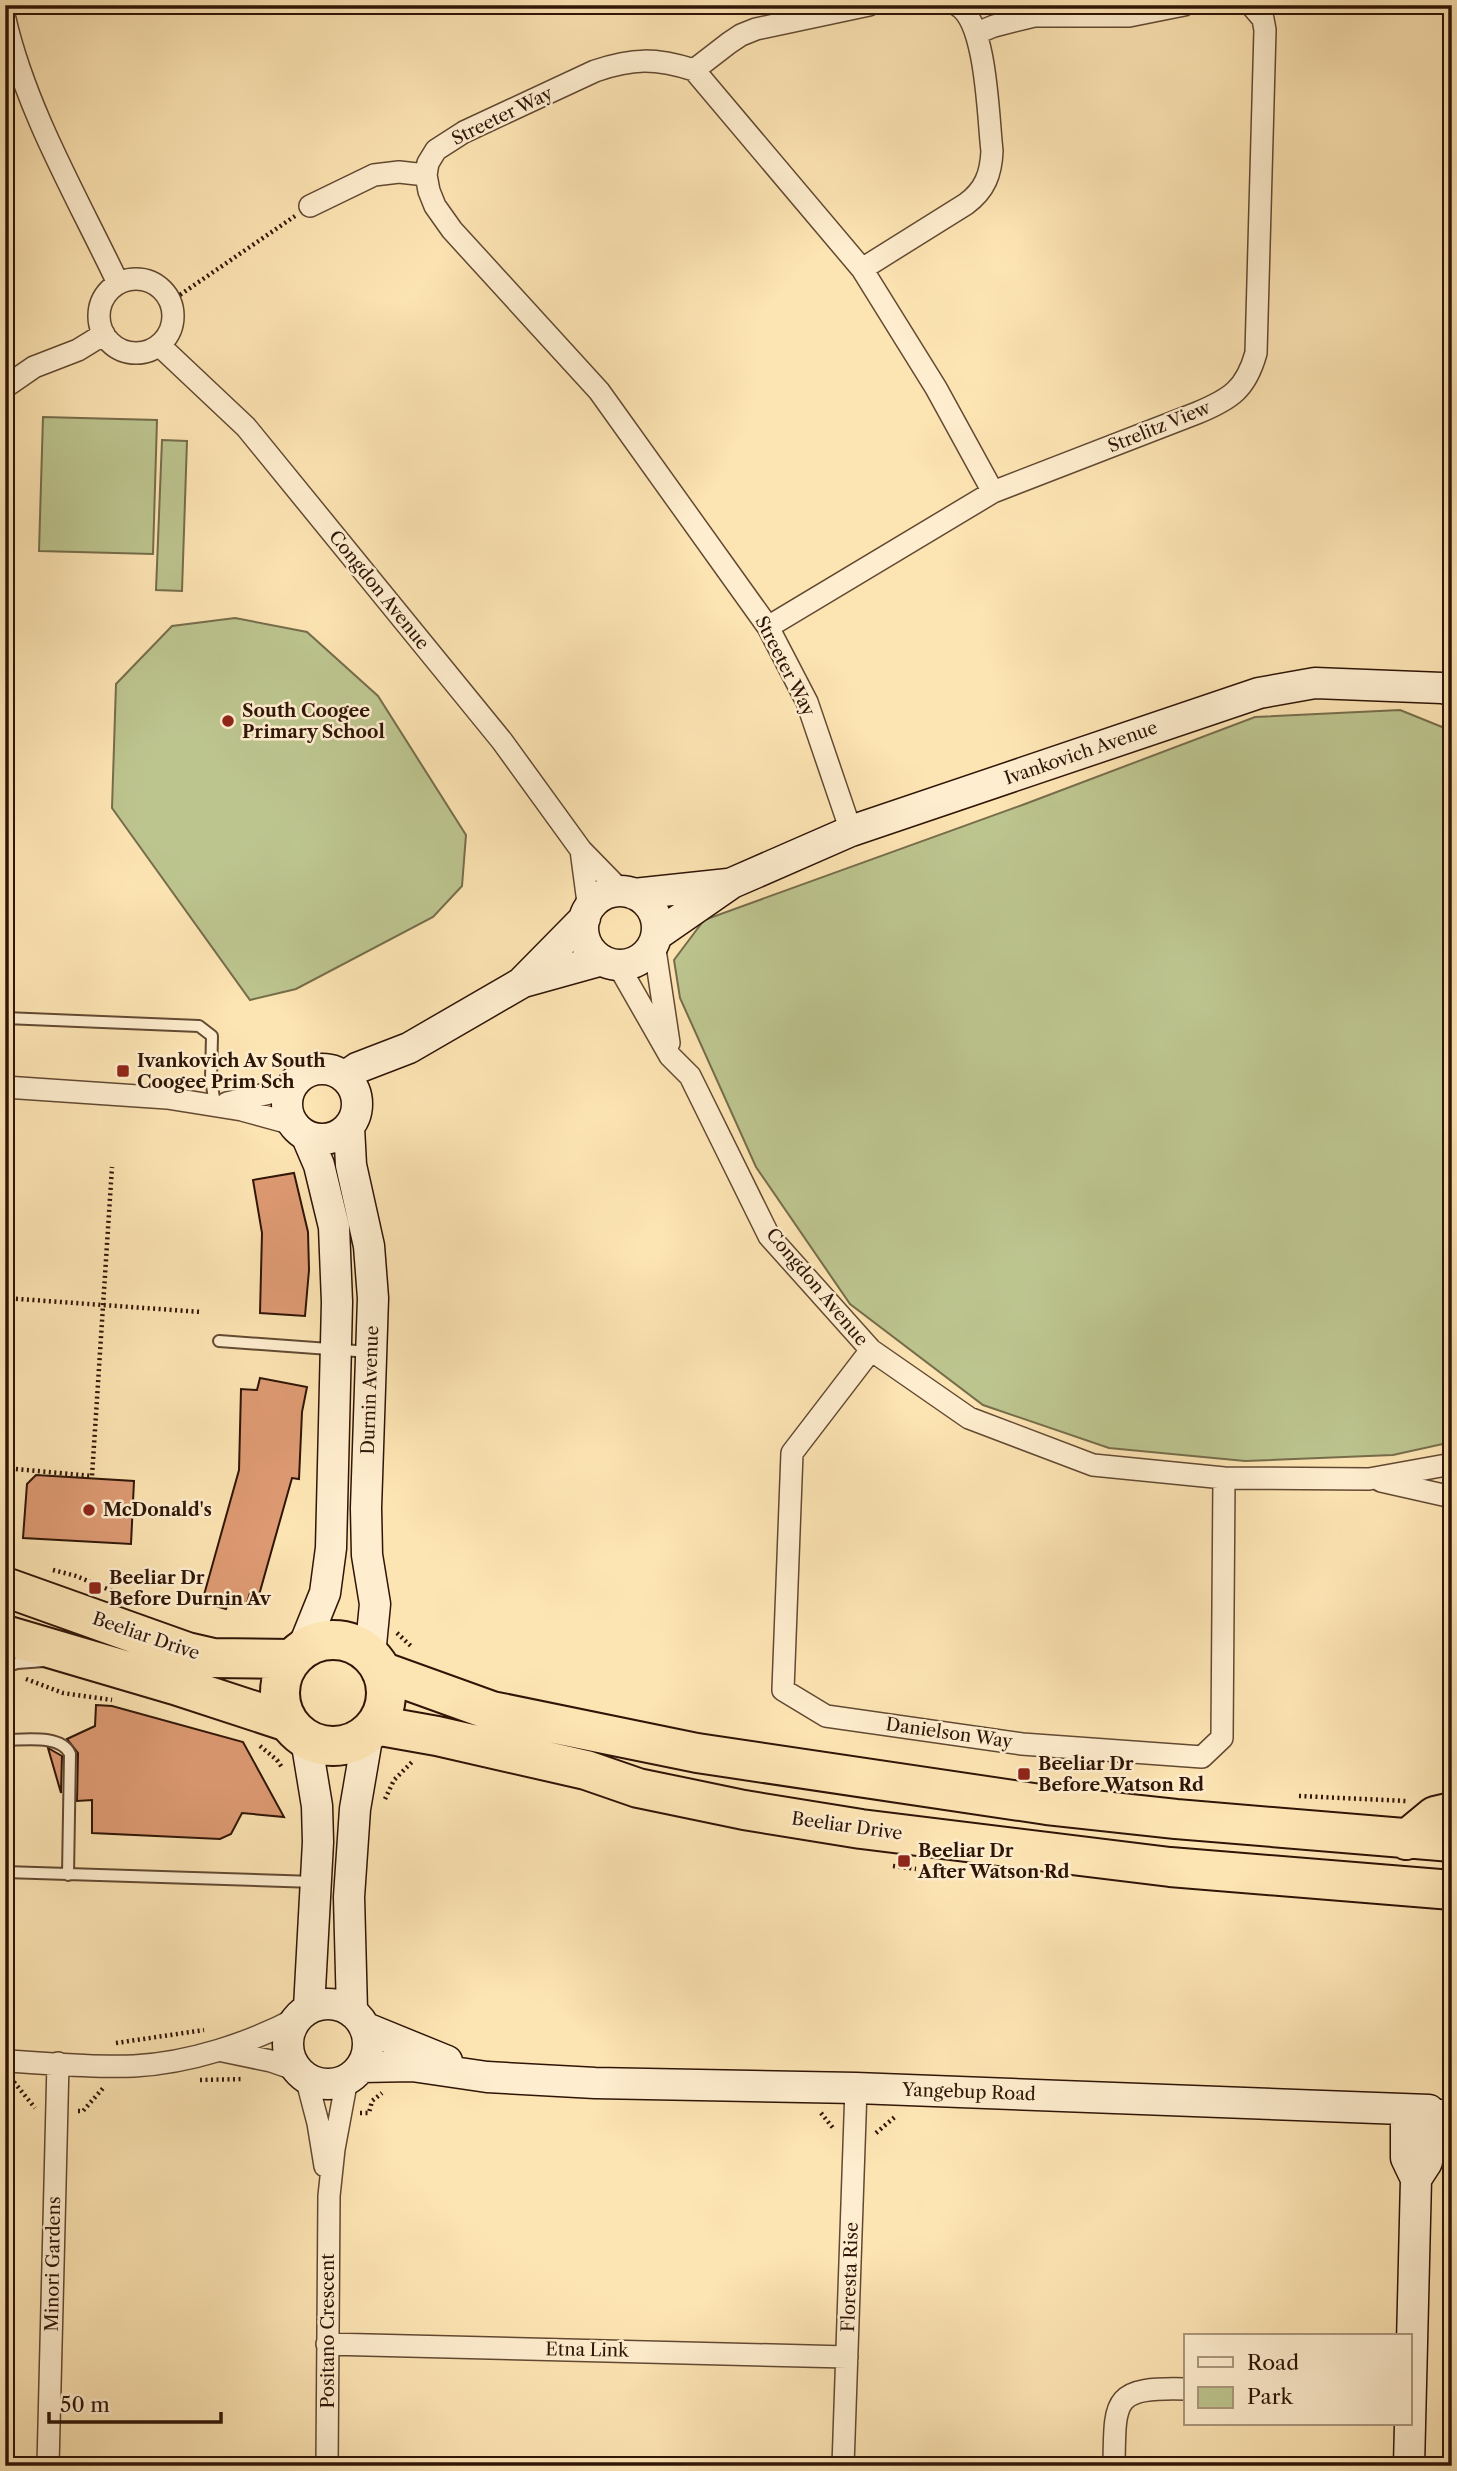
<svg xmlns="http://www.w3.org/2000/svg" width="1457" height="2471" viewBox="0 0 1457 2471" font-family="'Libre Caslon Text',serif">
<style>
.green{fill:#bdc58f;stroke:#766d4b;stroke-width:2}
.building{fill:#de9a73;stroke:#2f1507;stroke-width:2}
.lines{fill:none;stroke-linecap:round;stroke-linejoin:round}
.lane-casing{stroke:#624932;stroke-width:14}
.street-casing{stroke:#624932;stroke-width:24}
.secondary-casing{stroke:#2f1507;stroke-width:33}
.highway-casing{stroke:#2f1507;stroke-width:42}
.path{stroke:#2f1507;stroke-width:4.5;stroke-dasharray:2 3.5;stroke-linecap:butt}
.lane{stroke:#feedce;stroke-width:10}
.street{stroke:#feedce;stroke-width:21}
.secondary{stroke:#feedce;stroke-width:30}
.highway{stroke:#fde4b3;stroke-width:38}
.poi-dot{fill:#8f2418;stroke:#feedce;stroke-width:2.5}
.labels{text-anchor:middle;stroke-width:5;stroke-linejoin:round;paint-order:stroke}
.street-label{font-size:18px;fill:#2f1507;stroke:#feedce}
.poi-label{font-size:18px;font-weight:bold;fill:#2f1507;stroke:#feedce;text-anchor:start}
</style>
<rect width="100%" height="100%" fill="#fde4b3"/>
<filter id="stains"><feTurbulence type="fractalNoise" baseFrequency=".00286" numOctaves="4"/><feColorMatrix values="0 0 0 0 .2 0 0 0 0 .09 0 0 0 0 .02 0 0 0 .5 -.17"/></filter>
<radialGradient id="worn" r=".72"><stop offset=".6" stop-color="#630" stop-opacity="0"/><stop offset="1" stop-color="#630" stop-opacity=".3"/></radialGradient>
<path class="green" d="M43,417L157,420L153,554L39,551Z
M162,440L187,441L182,591L156,590Z
M235,618L307,632L378,696L466,835L462,886L433,917L296,989L250,1000L112,808L116,684L172,626Z
M1400,710L1452,731V1442L1393,1455L1245,1461L1109,1448L983,1405L850,1304L756,1167L680,998L674,960L704,920L1025,804L1255,717Z"/>
<path class="building" d="M294,1173L308,1232L309,1270L305,1316L260,1313L262,1233L253,1180Z
M260,1378L307,1387L302,1412L299,1479L292,1478L259,1595L250,1593L246,1606L229,1601L226,1609L202,1602L239,1470L241,1389L257,1390Z
M36,1475L134,1481L131,1544L23,1538L27,1484Z
M96,1705L112,1706L243,1742L284,1817L242,1813L231,1834L220,1839L92,1833V1800L77,1801L78,1753L67,1739L95,1726Z
M48,1748L62,1756L61,1793Z"/>
<g class="lines">
<defs>
<path id="lane" d="M5,1018L199,1026L212,1036L211,1079L215,1105
M219,1341L370,1352
M5,1667L17,1663L44,1661
M5,1740C24,1740 61,1734 70,1754L68,1875
M5,1872L315,1882"/>
<path id="street" d="M5,19C26,110 78,199 118,283
M977,33L994,26L1034,16H1129L1184,5
M694,70L729,43L741,35L756,29L869,5
M310,206L374,175L399,172L426,175
M862,269L966,204C985,190 991,174 992,151C988,119 987,21 957,5
M99 316a37 37 0 1 1 74 0a37 37 0 1 1-74 0Z
M159,345L246,427L502,741L581,850L621,891
M5,387L34,367L78,350L104,334
M768,627L993,492L1197,413C1231,399 1246,389 1256,353L1265,30L1263,19L1251,5
M851,831L807,702L768,627L599,391L452,230L435,206L429,191L426,175L428,163L436,150L464,132L595,71C633,58 655,58 694,70L862,269L936,388L993,492
M581,850L589,910
M654,943L669,1043
M618,965L670,1056L690,1076L769,1236L871,1350L969,1418L1093,1465L1224,1478L1369,1479L1452,1464
M5,1087L167,1098L242,1110L293,1124
M227,1103L291,1088
M871,1350L792,1453L783,1690L826,1716L1022,1744L1202,1757L1222,1738L1224,1478
M1381,1481L1452,1497
M223,2051L271,2061L297,2070
M5,2061C47,2063 91,2068 134,2066C189,2063 248,2044 297,2018
M306,2077L318,2123L325,2166
M1429,2110L1452,2111
M327,2344L847,2357
M48,2466L58,2063
M327,2466L329,2196L334,2149L347,2079
M843,2466L856,2088
M1114,2466C1115,2399 1112,2387 1186,2389"/>
<path id="secondary" d="M583 928a37 37 0 1 1 74 0a37 37 0 1 1-74 0Z
M634,894L728,884
M657,935L732,883L851,831L1259,693L1315,683L1442,688L1452,690
M523,981L585,918
M287 1104a35 35 0 1 1 70 0a35 35 0 1 1-70 0Z
M344,1077L357,1068L409,1048L523,982L602,960
M349,1127L351,1165L369,1246L373,1298L366,1508L367,1555L375,1604L370,1655
M302,1650L325,1593L331,1548L337,1302L334,1227L319,1165L307,1137
M306,1739L317,1806L318,1842L309,2008
M288 2044a40 40 0 1 1 80 0a40 40 0 1 1-80 0Z
M352,2011L349,1897L355,1809L368,1733
M366,2028L447,2061
M361,2067L412,2066L487,2077L595,2083L856,2088L1429,2110L1427,2162L1416,2179
M1406,2110V2158L1416,2179L1409,2466"/>
<path id="highway" d="M5,1587L187,1652L213,1658L292,1659
M5,1635L175,1685L288,1722
M280 1693a53 53 0 1 1 106 0a53 53 0 1 1-106 0Z
M381,1671L492,1711L697,1753L1047,1805L1176,1819L1452,1842
M375,1725L437,1736L586,1770L638,1788L744,1810L861,1829L1170,1867L1452,1890
M1406,1840L1435,1816L1452,1812"/>
</defs>
<use href="#lane" class="lane-casing"/>
<use href="#street" class="street-casing"/>
<use href="#secondary" class="secondary-casing"/>
<use href="#highway" class="highway-casing"/>
<path class="path" d="M171,301L295,216
M5,1298L201,1312
M5,1468L92,1476L112,1167
M53,1570L76,1576L117,1593
M397,1633L413,1648
M26,1679L63,1693L112,1700
M260,1746L277,1760L283,1769
M1299,1796L1406,1801
M385,1799L394,1780L412,1762
M893,1866L916,1869
M116,2043L204,2030
M200,2080L244,2079
M14,2082L35,2108
M78,2111H83L104,2087
M360,2113H369L372,2101L382,2093
M821,2113L833,2128
M876,2133L896,2116"/>
<use href="#lane" class="lane"/>
<use href="#street" class="street"/>
<use href="#secondary" class="secondary"/>
<use href="#highway" class="highway"/>
</g>
<g class="poi-dot">
<circle cx="228" cy="721" r="7"/>
<rect x="116" y="1064" width="14" height="14" rx="3.5"/>
<circle cx="89" cy="1510" r="7"/>
<rect x="88" y="1581" width="14" height="14" rx="3.5"/>
<rect x="1017" y="1767" width="14" height="14" rx="3.5"/>
<rect x="897" y="1854" width="14" height="14" rx="3.5"/>
</g>
<g class="labels">
<g class="street-label">
<text transform="translate(502 116) rotate(-26)" y="6">Streeter Way</text>
<text transform="translate(1159 427) rotate(-22)" y="6">Strelitz View</text>
<text transform="translate(379 590) rotate(51)" y="6">Congdon Avenue</text>
<text transform="translate(785 666) rotate(63)" y="6">Streeter Way</text>
<text transform="translate(1081 753) rotate(-19)" y="6">Ivankovich Avenue</text>
<text transform="translate(817 1287) rotate(50)" y="6">Congdon Avenue</text>
<text transform="translate(370 1390) rotate(-88)" y="6">Durnin Avenue</text>
<text transform="translate(146 1636) rotate(19)" y="6">Beeliar Drive</text>
<text transform="translate(949 1733) rotate(8)" y="6">Danielson Way</text>
<text transform="translate(847 1826) rotate(8)" y="6">Beeliar Drive</text>
<text transform="translate(969 2092) rotate(2)" y="6">Yangebup Road</text>
<text transform="translate(53 2264) rotate(-89)" y="6">Minori Gardens</text>
<text transform="translate(850 2277) rotate(-88)" y="6">Floresta Rise</text>
<text transform="translate(328 2331) rotate(-90)" y="6">Positano Crescent</text>
<text transform="translate(587 2350) rotate(1)" y="6">Etna Link</text>
</g>
<g class="poi-label">
<text x="242" y="717">South Coogee<tspan x="242" dy="21">Primary School</tspan></text>
<text x="137" y="1067">Ivankovich Av South<tspan x="137" dy="21">Coogee Prim Sch</tspan></text>
<text x="103" y="1516">McDonald's</text>
<text x="109" y="1584">Beeliar Dr<tspan x="109" dy="21">Before Durnin Av</tspan></text>
<text x="1038" y="1770">Beeliar Dr<tspan x="1038" dy="21">Before Watson Rd</tspan></text>
<text x="918" y="1857">Beeliar Dr<tspan x="918" dy="21">After Watson Rd</tspan></text>
</g>
</g>
<rect width="1457" height="2471" fill="none" stroke="#fde4b3" stroke-width="28"/>
<rect x="7" y="7" width="1443" height="2457" fill="none" stroke="#2f1507" stroke-width="3.5"/>
<rect x="14" y="14" width="1429" height="2443" fill="none" stroke="#2f1507" stroke-width="2"/>
<rect x="1184" y="2334" width="228" height="91" fill="#feedce" stroke="#ab977e" stroke-width="2"/>
<rect x="1198" y="2357" width="35" height="10" fill="#feedce" stroke="#ab977e" stroke-width="2"/>
<text x="1247" y="2370" font-size="21" fill="#2f1507">Road</text>
<rect x="1198" y="2387" width="35" height="21" fill="#bdc58f" stroke="#ab977e" stroke-width="2"/>
<text x="1247" y="2404" font-size="21" fill="#2f1507">Park</text>
<path d="M49 2412v10h172v-10" fill="none" stroke="#2f1507" stroke-width="3.5"/>
<text x="60" y="2412" font-size="21" fill="#2f1507" stroke="#feedce" stroke-width="5" paint-order="stroke">50 m</text>
<rect width="100%" height="100%" filter="url(#stains)"/>
<rect width="100%" height="100%" fill="url(#worn)"/>
</svg>
